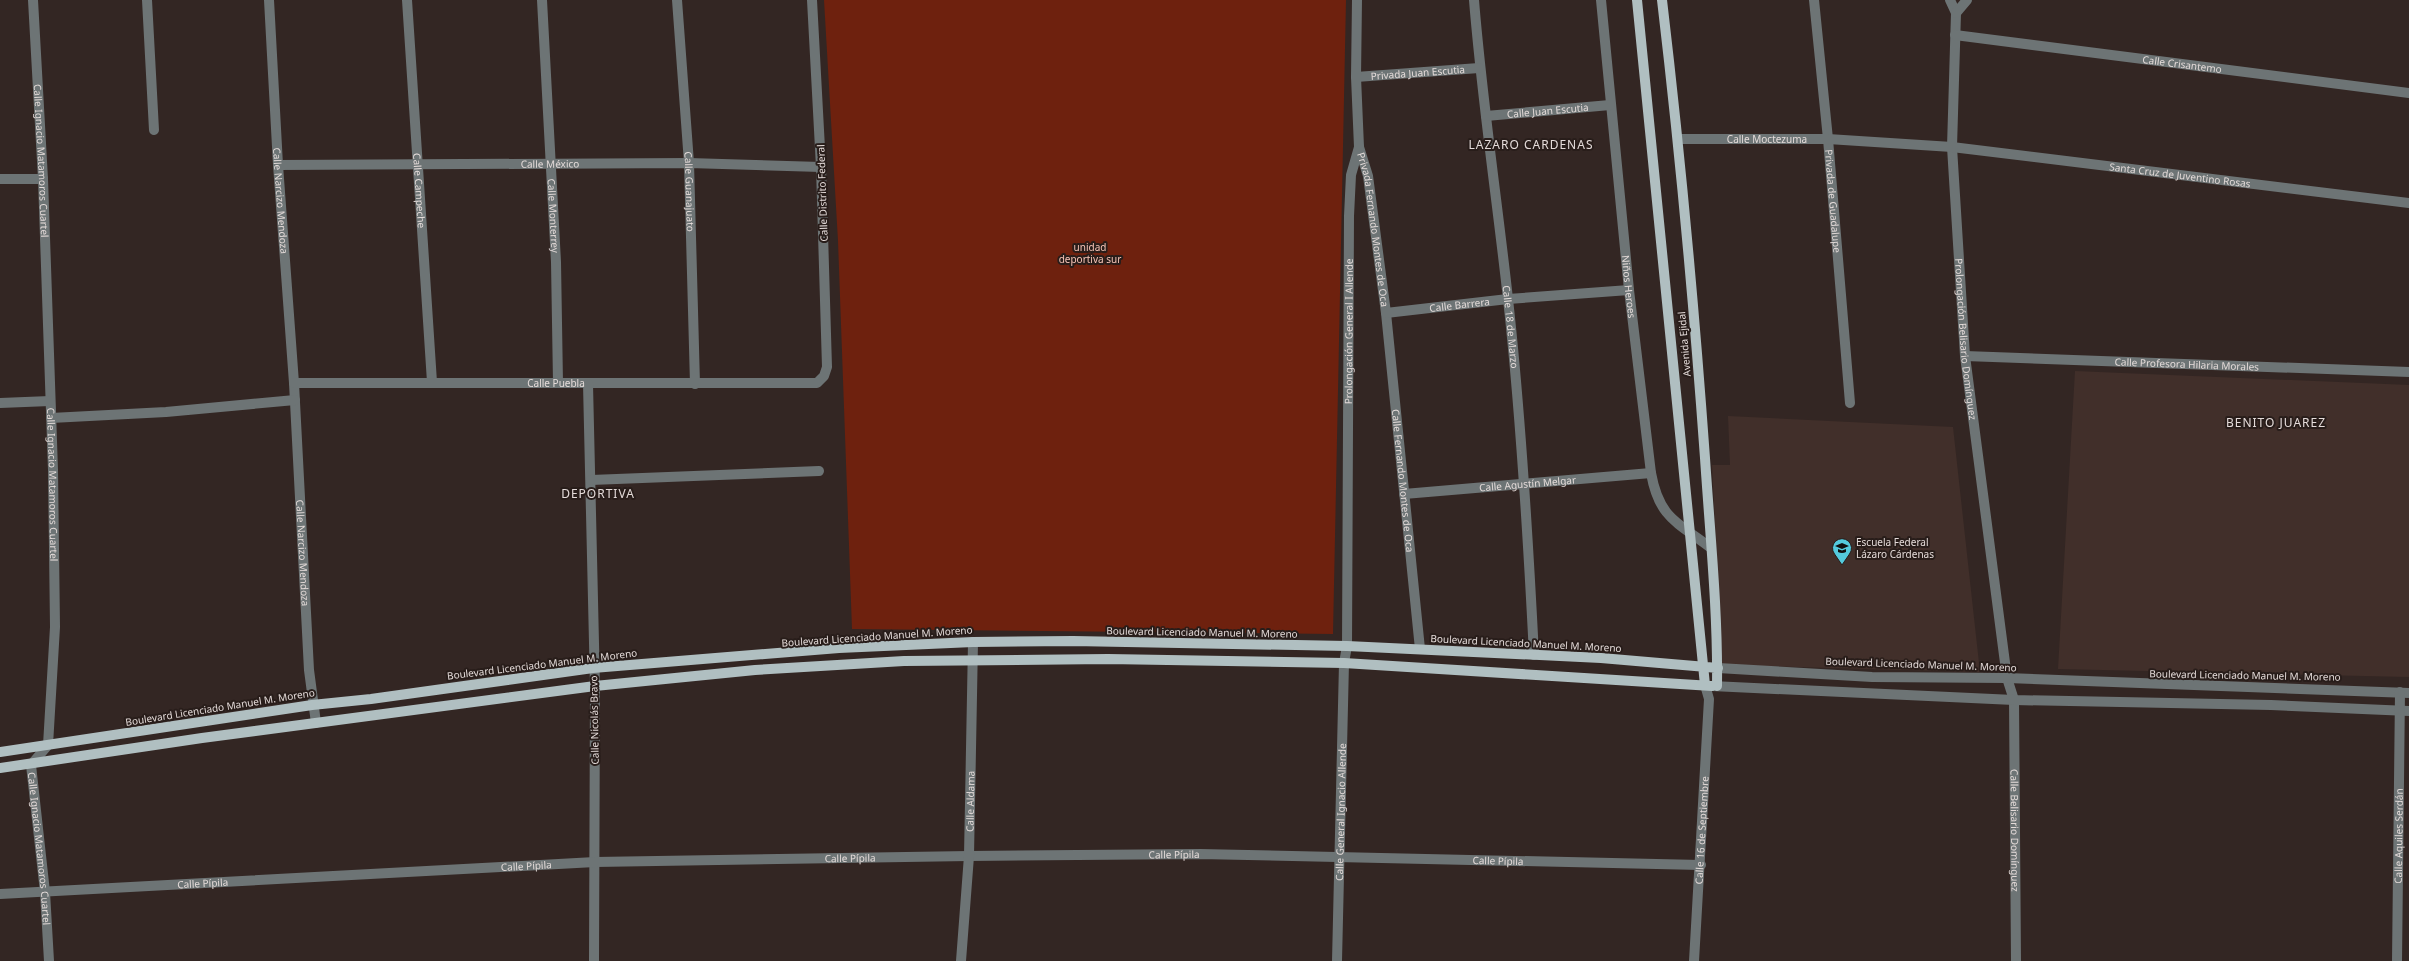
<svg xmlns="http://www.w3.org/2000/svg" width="2409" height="961" viewBox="0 0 2409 961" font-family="'Noto Sans',sans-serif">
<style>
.built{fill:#412f2a}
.green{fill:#6e210e}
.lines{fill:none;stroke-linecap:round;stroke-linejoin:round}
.minor{stroke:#6d7475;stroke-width:10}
.major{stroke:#b0bfc1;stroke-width:10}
.labels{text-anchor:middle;stroke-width:4;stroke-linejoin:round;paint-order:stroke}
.street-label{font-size:10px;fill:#e4dbd9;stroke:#281d1a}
.park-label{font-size:10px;fill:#f7c4b6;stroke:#281d1a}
.poi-label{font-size:10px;fill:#e4dbd9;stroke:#281d1a;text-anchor:start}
.quarter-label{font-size:12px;letter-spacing:1px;fill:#e4dbd9;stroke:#281d1a}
</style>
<rect width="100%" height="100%" fill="#332623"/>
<path class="built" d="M2075,371L2409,385V677L2058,669Z
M1728,416L1953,427L1980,672L1722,665L1712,465H1730Z"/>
<path class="green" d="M824,0H1346L1333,634L852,629L838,241Z"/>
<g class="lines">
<g class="minor">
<path id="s1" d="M33,0L43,179L53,470L55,627L48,745L31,765L45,892L49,961"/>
<path d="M147,0L154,130"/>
<path id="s2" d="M269,0L278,165L294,383L309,670L316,723"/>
<path id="s3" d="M407,0L432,382"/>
<path id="s4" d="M542,0L556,262L558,383"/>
<path id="s5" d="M677,0L689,163L695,384"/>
<path id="s6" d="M1474,0C1482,100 1497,199 1508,299C1521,417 1528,536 1534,655"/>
<path id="s7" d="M1601,0L1629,290L1651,473C1659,518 1677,522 1711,548"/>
<path id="s8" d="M1814,0L1828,139L1850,403"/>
<path id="s9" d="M1950,0L1956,13L1952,147L1965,356L2007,678L2014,700L2016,961"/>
<path d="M1956,13L1967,0"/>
<path id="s10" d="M1955,35L2409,93"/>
<path id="s11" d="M1356,77L1479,68"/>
<path id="s12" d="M1486,116L1610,105"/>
<path id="s13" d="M1678,139H1828L1952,147L2409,203"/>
<path id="s14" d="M1359,147L1368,176L1386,313L1420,649"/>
<path id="s15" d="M278,165L689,163L821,167"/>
<path d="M0,179H43"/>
<path id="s16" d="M1386,313L1508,299L1629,290"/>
<path id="s17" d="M1965,356L2409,372"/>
<path id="s18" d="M294,383H817L824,376L827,367L821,167L812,0"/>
<path d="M588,384L595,686L594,961"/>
<path d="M0,403L50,401"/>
<path d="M51,418L166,412L295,400"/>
<path d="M591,480L819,471"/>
<path id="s19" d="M1404,494L1651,473"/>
<path d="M1718,668L1872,677L2007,678L2409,693"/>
<path d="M1712,686L2014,700L2271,705L2409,711"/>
<path id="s20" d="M0,894L595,862L969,856L1200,854L1701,865"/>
<path id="s21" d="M961,961L969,856L973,642"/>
<path id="s22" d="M1337,961L1344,663L1347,646L1349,216L1351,175L1359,147L1356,77L1357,0"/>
<path id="s23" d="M1694,961L1709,699L1705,685"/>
<path id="s24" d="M2397,961L2400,692"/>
</g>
<path class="major" d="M1637,0L1705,685
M1662,0C1680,152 1694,305 1705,458C1710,534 1718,611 1717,686
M0,752L312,705L371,699L593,668L839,648L973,642L1073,641L1347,646L1601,658L1718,668
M0,768L202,738L595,686L755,670L904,661L1108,659L1344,663L1712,686"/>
</g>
<defs>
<symbol id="school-pin" viewBox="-11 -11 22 30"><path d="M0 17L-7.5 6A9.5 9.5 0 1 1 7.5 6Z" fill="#54cadd" stroke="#281d1a"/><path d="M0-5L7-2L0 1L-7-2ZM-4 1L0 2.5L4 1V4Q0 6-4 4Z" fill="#111"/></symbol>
</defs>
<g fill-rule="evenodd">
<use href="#school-pin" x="1831" y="537" width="22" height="30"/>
</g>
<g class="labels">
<g class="street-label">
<text dy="4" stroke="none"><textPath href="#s10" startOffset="229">Calle Crisantemo</textPath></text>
<text dy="4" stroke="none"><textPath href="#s11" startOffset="62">Privada Juan Escutia</textPath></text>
<text dy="4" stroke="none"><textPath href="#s12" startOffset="62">Calle Juan Escutia</textPath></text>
<text dy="4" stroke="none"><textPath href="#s13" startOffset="89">Calle Moctezuma</textPath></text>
<text dy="4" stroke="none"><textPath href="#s1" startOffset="161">Calle Ignacio Matamoros Cuartel</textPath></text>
<text dy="4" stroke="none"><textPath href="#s15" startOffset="272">Calle México</textPath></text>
<text dy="4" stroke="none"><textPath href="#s13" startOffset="504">Santa Cruz de Juventino Rosas</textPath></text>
<text dy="4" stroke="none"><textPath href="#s3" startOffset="191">Calle Campeche</textPath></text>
<text dy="4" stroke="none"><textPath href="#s5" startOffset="192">Calle Guanajuato</textPath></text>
<text transform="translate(822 193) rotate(-92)" y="4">Calle Distrito Federal</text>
<text dy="4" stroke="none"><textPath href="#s2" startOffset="201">Calle Narcizo Mendoza</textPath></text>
<text dy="4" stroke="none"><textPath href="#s8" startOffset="202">Privada de Guadalupe</textPath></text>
<text dy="4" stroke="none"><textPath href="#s4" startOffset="216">Calle Monterrey</textPath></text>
<text dy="4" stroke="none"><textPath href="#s14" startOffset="84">Privada Fernando Montes de Oca</textPath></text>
<text dy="4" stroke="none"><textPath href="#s7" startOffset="288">Niños Heroes</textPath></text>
<text dy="4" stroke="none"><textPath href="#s16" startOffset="74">Calle Barrera</textPath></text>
<text dy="4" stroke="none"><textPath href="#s6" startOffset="329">Calle 18 de Marzo</textPath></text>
<text dy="4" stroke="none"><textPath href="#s22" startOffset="630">Prolongación General I Allende</textPath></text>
<text dy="4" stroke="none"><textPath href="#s9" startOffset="341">Prolongación Belisario Domínguez</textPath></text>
<text transform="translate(1684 344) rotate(-95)" y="4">Avenida Ejidal</text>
<text dy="4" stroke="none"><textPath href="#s17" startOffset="222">Calle Profesora Hilaria Morales</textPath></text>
<text dy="4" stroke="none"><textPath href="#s18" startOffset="262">Calle Puebla</textPath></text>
<text dy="4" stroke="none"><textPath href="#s14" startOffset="337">Calle Fernando Montes de Oca</textPath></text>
<text dy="4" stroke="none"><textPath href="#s1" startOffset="485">Calle Ignacio Matamoros Cuartel</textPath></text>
<text dy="4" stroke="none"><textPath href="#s19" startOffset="124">Calle Agustín Melgar</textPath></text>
<text dy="4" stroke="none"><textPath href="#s2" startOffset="554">Calle Narcizo Mendoza</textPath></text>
<text transform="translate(1202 632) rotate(1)" y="4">Boulevard Licenciado Manuel M. Moreno</text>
<text transform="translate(877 636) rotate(-4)" y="4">Boulevard Licenciado Manuel M. Moreno</text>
<text transform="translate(1526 643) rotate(3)" y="4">Boulevard Licenciado Manuel M. Moreno</text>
<text transform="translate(542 664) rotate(-7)" y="4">Boulevard Licenciado Manuel M. Moreno</text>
<text transform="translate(1921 664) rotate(2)" y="4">Boulevard Licenciado Manuel M. Moreno</text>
<text transform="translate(2245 675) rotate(1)" y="4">Boulevard Licenciado Manuel M. Moreno</text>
<text transform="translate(220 707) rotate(-9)" y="4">Boulevard Licenciado Manuel M. Moreno</text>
<text transform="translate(594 720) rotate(-91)" y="4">Calle Nicolás Bravo</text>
<text dy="4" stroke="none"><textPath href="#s21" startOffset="160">Calle Aldama</textPath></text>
<text dy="4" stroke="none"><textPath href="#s22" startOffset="149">Calle General Ignacio Allende</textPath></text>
<text dy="4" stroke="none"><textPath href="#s23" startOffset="131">Calle 16 de Septiembre</textPath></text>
<text dy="4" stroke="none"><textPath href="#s9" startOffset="836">Calle Belisario Domínguez</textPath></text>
<text dy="4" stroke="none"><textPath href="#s24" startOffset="125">Calle Aquiles Serdán</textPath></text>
<text dy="4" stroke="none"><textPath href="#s1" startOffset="856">Calle Ignacio Matamoros Cuartel</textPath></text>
<text dy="4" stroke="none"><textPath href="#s20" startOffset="1175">Calle Pípila</textPath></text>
<text dy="4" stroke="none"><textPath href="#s20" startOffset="851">Calle Pípila</textPath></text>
<text dy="4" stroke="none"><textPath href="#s20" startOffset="1499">Calle Pípila</textPath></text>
<text dy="4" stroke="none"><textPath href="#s20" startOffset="527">Calle Pípila</textPath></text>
<text dy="4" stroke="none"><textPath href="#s20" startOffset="203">Calle Pípila</textPath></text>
</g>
<g class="park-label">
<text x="1090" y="251">unidad<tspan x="1090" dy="12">deportiva sur</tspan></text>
</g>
<g class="poi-label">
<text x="1856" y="546">Escuela Federal<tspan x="1856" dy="12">Lázaro Cárdenas</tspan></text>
</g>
<g class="quarter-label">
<text x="1531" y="149">LAZARO CARDENAS</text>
<text x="2276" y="427">BENITO JUAREZ</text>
<text x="598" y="498">DEPORTIVA</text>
</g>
</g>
</svg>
